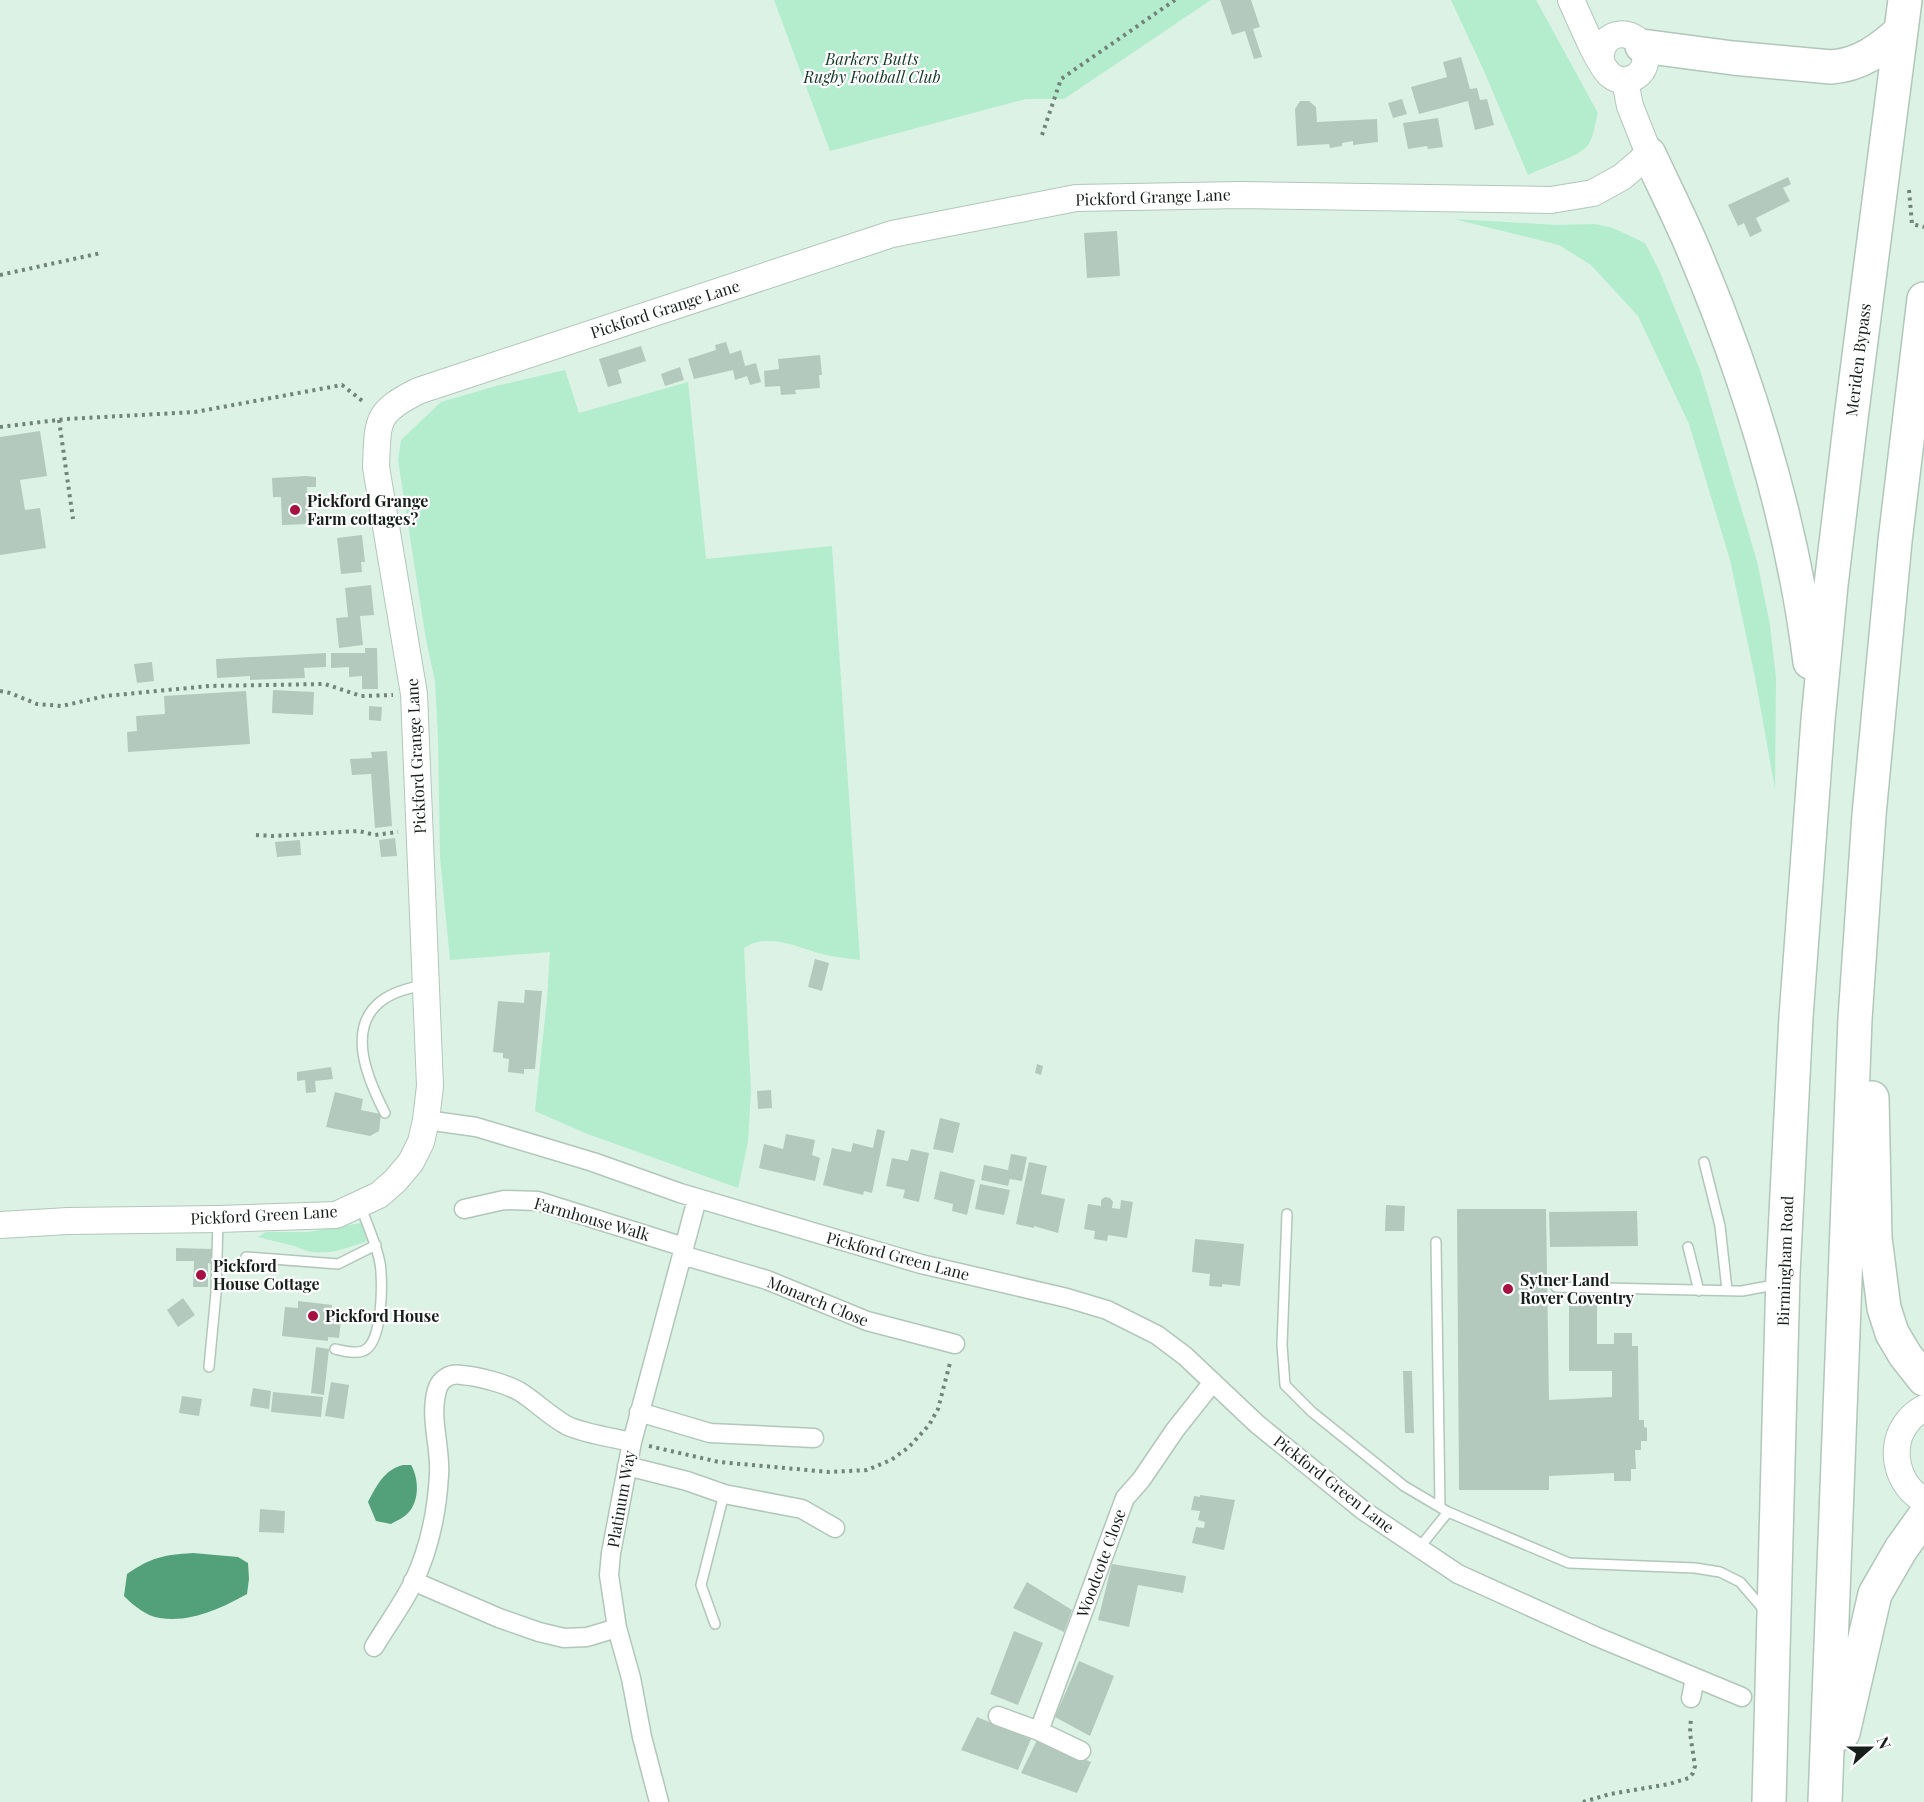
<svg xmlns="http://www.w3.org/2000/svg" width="1924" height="1802" viewBox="0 0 1924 1802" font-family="'Playfair Display',serif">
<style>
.green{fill:#b3edcd}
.water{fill:#53a17a}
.building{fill:#b4c9bd}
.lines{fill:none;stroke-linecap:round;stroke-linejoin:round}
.lane-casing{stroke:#b1c7ba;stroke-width:12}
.street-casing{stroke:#b1c7ba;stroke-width:21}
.secondary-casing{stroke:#b1c7ba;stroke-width:28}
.highway-casing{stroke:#b1c7ba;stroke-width:36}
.path{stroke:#74837a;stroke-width:4;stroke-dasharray:3 4.5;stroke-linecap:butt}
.lane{stroke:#fff;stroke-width:9}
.street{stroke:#fff;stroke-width:18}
.secondary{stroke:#fff;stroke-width:26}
.highway{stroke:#fff;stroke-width:33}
.poi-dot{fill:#a71042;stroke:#fff;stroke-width:2}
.labels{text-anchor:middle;stroke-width:4.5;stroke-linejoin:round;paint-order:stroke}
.park-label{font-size:16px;font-style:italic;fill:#143827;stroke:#fff}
.street-label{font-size:16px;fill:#171f1a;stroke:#fff}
.poi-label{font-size:16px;font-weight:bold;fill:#171f1a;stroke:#fff;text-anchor:start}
</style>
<rect width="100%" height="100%" fill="#dbf2e5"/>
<path class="green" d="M774,0H1211L1064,99H1026L830,151Z
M1451,0H1536L1598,113C1595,122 1594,137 1588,145C1579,157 1543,167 1528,175L1484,71Z
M1454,219L1556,225L1595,224L1613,228L1645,243L1659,270L1700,370L1757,561L1770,625L1776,678L1775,789L1755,677L1730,560L1689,424L1638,316L1591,265L1559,245Z
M565,370L579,413L688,382L706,559L832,546L860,960C847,958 834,957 822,954C797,947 769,932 744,948L751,1090L748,1142L738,1188L585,1133L535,1111L547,1000L550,952L450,960L440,857L438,738L435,681L426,640L398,460L401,440L441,402L496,386Z
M361,1223L367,1241C347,1248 329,1256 307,1251C301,1249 296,1246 290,1245C279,1242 268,1240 258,1237L266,1232H308Z"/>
<path class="water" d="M403,1465H411C419,1478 420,1502 407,1514C403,1518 396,1521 391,1524L376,1521L368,1502C377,1485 384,1470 403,1465Z
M193,1553L238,1557L248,1563L249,1579L247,1594C222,1608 190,1623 160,1618C146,1616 134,1606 124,1596L127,1574C152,1557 163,1555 193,1553Z"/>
<path class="building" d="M1220,0H1251L1260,27L1253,29L1262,57L1254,59L1245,31L1232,35Z
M1461,57L1470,89L1477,88L1480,100L1487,99L1494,125L1475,130L1468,101L1419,114L1411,87L1447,77L1443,62Z
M1402,99L1407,114L1393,118L1388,103Z
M1300,101H1309L1316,107L1317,122L1377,119L1378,142L1353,145V141L1342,143V146L1330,148L1329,144L1297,146L1295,109Z
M1438,118L1443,147L1428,149L1427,146L1408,149L1403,123Z
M1788,177L1791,184L1783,188L1790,201L1756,218L1762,231L1750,237L1744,223L1738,226L1728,205Z
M1117,231L1120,276L1087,278L1084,233Z
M726,342L730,354L741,350L745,366L756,363L761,382L750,385L747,376L735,380L733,370L694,379L688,359L716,350L715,345Z
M641,346L646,361L618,370L622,383L608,387L599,359Z
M820,355L822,375H819L820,388L795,390L796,394L781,395L780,386L765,387L764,371L779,369L778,359Z
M680,367L684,380L665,386L661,374Z
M40,431L47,476L20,480L25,510L40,508L46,548L0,555V437Z
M306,476L316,477V487H307L309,524L282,525L281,497H273L272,478Z
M362,535L365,562H361L362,572L341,574L337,538Z
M371,585L374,615L360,616L363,645L339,648L336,618L348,617L345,588Z
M365,648H377L378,689H362V676L349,677V667L331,668V653H365Z
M326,653V667L304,668L305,678L250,680V676L217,678L216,659Z
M152,662L154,681L137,683L134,664Z
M273,690L314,692L313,715L272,713Z
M246,691L250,744L128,752L127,732L137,731L136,716L165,714L164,696Z
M369,706L382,707L381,721L369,720Z
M387,751L392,826L375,828L371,774L352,775L350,759L372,758L371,752Z
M395,838L397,856L381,857L379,840Z
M300,840L301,855L277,857L275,842Z
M815,959L829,963L822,991L808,987Z
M525,990L542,991L535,1069H524V1074L508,1072L509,1059L503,1058V1053L493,1052L498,1001L524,1003Z
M1037,1064L1043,1066L1041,1075L1035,1073Z
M331,1067L333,1079L315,1081L316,1092L306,1093L305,1080L297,1081V1072Z
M771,1090L772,1108L758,1109L757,1091Z
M335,1092L363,1099L361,1110L381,1114L379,1131L370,1136L326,1127Z
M940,1118L960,1123L953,1153L933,1149Z
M877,1129L885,1131L872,1193L864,1191L863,1195L823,1185L832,1148L851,1152L853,1143L873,1148Z
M786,1134L815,1140L812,1155L820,1158L815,1181L759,1168L764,1144L783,1149Z
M911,1149L929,1153L919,1202L903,1198L905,1190L886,1186L892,1158L908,1161Z
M1011,1154L1027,1157L1022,1181L1010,1179L1008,1186L981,1180L984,1165L1008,1170Z
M1029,1162L1047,1166L1041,1194L1065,1199L1058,1233L1034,1226V1228L1016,1224Z
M940,1171L975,1180L967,1215L952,1211L953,1204L934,1199Z
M980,1184L1010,1190L1004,1215L975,1209Z
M1105,1197L1110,1198L1113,1202L1112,1208L1120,1209L1121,1200L1133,1202L1127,1238L1108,1235L1107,1241L1094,1239L1095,1231L1084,1229L1088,1204L1101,1206V1200Z
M1386,1205L1405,1206L1404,1231H1385Z
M1457,1209H1546L1549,1400L1612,1397V1371H1569V1302H1597V1344H1614V1333H1632V1346H1638L1639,1420H1644V1427L1647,1428V1441H1641V1450H1635L1636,1469H1631V1481H1614V1473L1549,1476V1490H1459Z
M1637,1211L1638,1246L1550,1247L1549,1212Z
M1195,1239L1244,1244L1240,1286L1222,1284V1287L1209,1286L1210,1274L1192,1272Z
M176,1248L213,1249L212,1264L208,1263V1287H193L194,1261H176Z
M183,1298L195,1315L178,1327L167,1310Z
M298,1301L332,1305V1310L342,1311L339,1338L328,1337V1341L282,1336L285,1307L298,1308Z
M316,1347L329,1349L324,1395L311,1393Z
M1403,1371H1412L1414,1433H1405Z
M331,1382L349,1385L344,1419L325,1416Z
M253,1388L271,1391L269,1409L250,1406Z
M273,1392L323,1397L321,1417L271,1412Z
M182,1396L202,1399L199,1416L179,1413Z
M1200,1495L1235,1500L1224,1550L1192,1543L1196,1527L1204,1528L1205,1522L1198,1520L1200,1511L1191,1510L1194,1496L1200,1497Z
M260,1509L285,1511L284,1533L259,1532Z
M1112,1564L1186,1576L1183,1593L1138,1585L1129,1627L1098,1620Z
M1027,1582L1072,1610L1064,1632L1013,1608Z
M1014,1631L1043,1643L1018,1705L990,1694Z
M1079,1661L1114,1676L1090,1736L1055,1717Z
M977,1717L1031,1739L1018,1770L961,1750Z
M1037,1740L1091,1762L1077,1793L1021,1773Z"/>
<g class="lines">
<defs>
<path id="lane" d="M385,1113C368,1080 344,1026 384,999C396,991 410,988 424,985
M1704,1162L1720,1226L1727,1290
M1287,1214L1282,1345L1285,1385L1312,1412L1404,1486L1448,1512L1569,1563L1695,1568L1720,1572L1740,1582L1766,1612
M1436,1242L1440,1507
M1688,1247L1699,1291
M246,1257L338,1264L376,1245
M1556,1287L1742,1291L1774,1285L1777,1282
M335,1349C344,1351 355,1354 363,1351C383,1344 383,1281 380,1263C376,1243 367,1224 360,1205
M209,1367L216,1293L218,1220
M1419,1548L1448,1512
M715,1624L701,1585L724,1494"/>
<path id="street" d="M426,1120L476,1127L593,1162L680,1193L921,1264L1067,1298L1107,1310L1157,1335L1185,1356L1257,1424L1364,1511L1458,1574L1595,1636L1742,1697
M464,1209L504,1200L538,1201L684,1247
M682,1255L767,1280L867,1321L955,1344
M639,1412L710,1433L814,1438
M627,1466L687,1481L724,1494L802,1509L835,1528
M413,1581L499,1618L539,1632L564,1638L587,1637L617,1628
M374,1647C387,1625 403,1604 414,1581C429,1549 437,1511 439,1475C441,1447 429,1418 437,1390C440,1379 450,1373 461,1375C478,1376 508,1384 522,1393C537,1403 550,1416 566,1425C581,1433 614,1438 632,1442
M1691,1698L1695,1678
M998,1716L1039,1731L1081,1751
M1039,1731L1125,1498L1141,1480L1175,1430L1213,1382
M659,1802L642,1737L631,1678L617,1628L609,1575L611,1553L632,1442L697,1199"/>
<path id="secondary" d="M1571,0C1579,17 1597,62 1609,74C1624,88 1649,76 1645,54C1641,28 1598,25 1601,62
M0,1225L68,1221L218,1219L336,1215L379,1195L395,1181L411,1162L421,1142L426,1120L430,1086L414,694L376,467C378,420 375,413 418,391L892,234L1076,198L1240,195L1551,200L1593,193L1622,177L1649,154L1630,106L1625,81
M1924,1408C1919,1411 1913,1415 1909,1420C1887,1445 1896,1485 1924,1500"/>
<path id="highway" d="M1642,46L1733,58L1831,67C1860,65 1880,50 1901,31
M1649,154C1663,184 1678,214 1691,244C1748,377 1792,519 1810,662
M1872,1098L1875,1238L1884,1308L1892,1333L1905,1355L1924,1379
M1843,1733L1875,1594L1901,1549L1924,1517
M1769,1802L1783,1274L1796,1017L1818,720L1831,585L1851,418L1905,0
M1825,1802L1855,1019L1869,815L1895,541L1924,299"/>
</defs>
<use href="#lane" class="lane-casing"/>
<use href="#street" class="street-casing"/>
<use href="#secondary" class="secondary-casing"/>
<use href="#highway" class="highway-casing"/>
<path class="path" d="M1042,135L1061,79L1175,0
M1909,190L1912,224L1924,227
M0,275L101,253
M59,420L73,519
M0,427L66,419L195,412L342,385L365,403
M0,691L10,693L37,704L62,706L105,696L209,686L325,684L361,696L393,695
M256,835L273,836L359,831L375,835L398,832
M649,1446L719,1462L829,1472L867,1470L891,1460L909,1447L929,1425L938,1409L950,1363
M1583,1802L1610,1794L1669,1784L1689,1778L1693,1773L1695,1766L1690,1733L1691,1717"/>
<use href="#lane" class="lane"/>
<use href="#street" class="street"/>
<use href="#secondary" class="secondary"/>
<use href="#highway" class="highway"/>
</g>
<g class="poi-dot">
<circle cx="295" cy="510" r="6"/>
<circle cx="201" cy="1275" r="6"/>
<circle cx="1508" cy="1289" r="6"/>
<circle cx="313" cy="1316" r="6"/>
</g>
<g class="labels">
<g class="park-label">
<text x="872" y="65">Barkers Butts<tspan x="872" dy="18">Rugby Football Club</tspan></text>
</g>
<g class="street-label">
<text transform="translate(1153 197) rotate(-2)" y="6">Pickford Grange Lane</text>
<text transform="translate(665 309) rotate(-18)" y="6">Pickford Grange Lane</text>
<text transform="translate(1858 360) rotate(-83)" y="6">Meriden Bypass</text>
<text transform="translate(416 756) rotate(-93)" y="6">Pickford Grange Lane</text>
<text transform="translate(264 1215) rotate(-3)" y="6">Pickford Green Lane</text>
<text transform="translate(592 1219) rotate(16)" y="6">Farmhouse Walk</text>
<text transform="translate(898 1256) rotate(15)" y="6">Pickford Green Lane</text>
<text transform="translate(1785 1261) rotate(-88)" y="6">Birmingham Road</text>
<text transform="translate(818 1301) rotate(22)" y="6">Monarch Close</text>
<text transform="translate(1334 1484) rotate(38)" y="6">Pickford Green Lane</text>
<text transform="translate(621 1499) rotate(-80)" y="6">Platinum Way</text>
<text transform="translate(1101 1563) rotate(-70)" y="6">Woodcote Close</text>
</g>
<g class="poi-label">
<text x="307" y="507">Pickford Grange<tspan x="307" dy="18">Farm cottages?</tspan></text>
<text x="213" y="1272">Pickford<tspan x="213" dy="18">House Cottage</tspan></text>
<text x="1520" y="1286">Sytner Land<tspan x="1520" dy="18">Rover Coventry</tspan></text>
<text x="325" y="1322">Pickford House</text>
</g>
</g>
<g transform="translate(1870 1748) rotate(69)" stroke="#ffffff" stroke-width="4.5" paint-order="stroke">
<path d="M0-4.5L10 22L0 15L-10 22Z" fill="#171f1a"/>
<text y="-9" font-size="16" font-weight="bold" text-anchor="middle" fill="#171f1a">N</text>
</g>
</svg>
